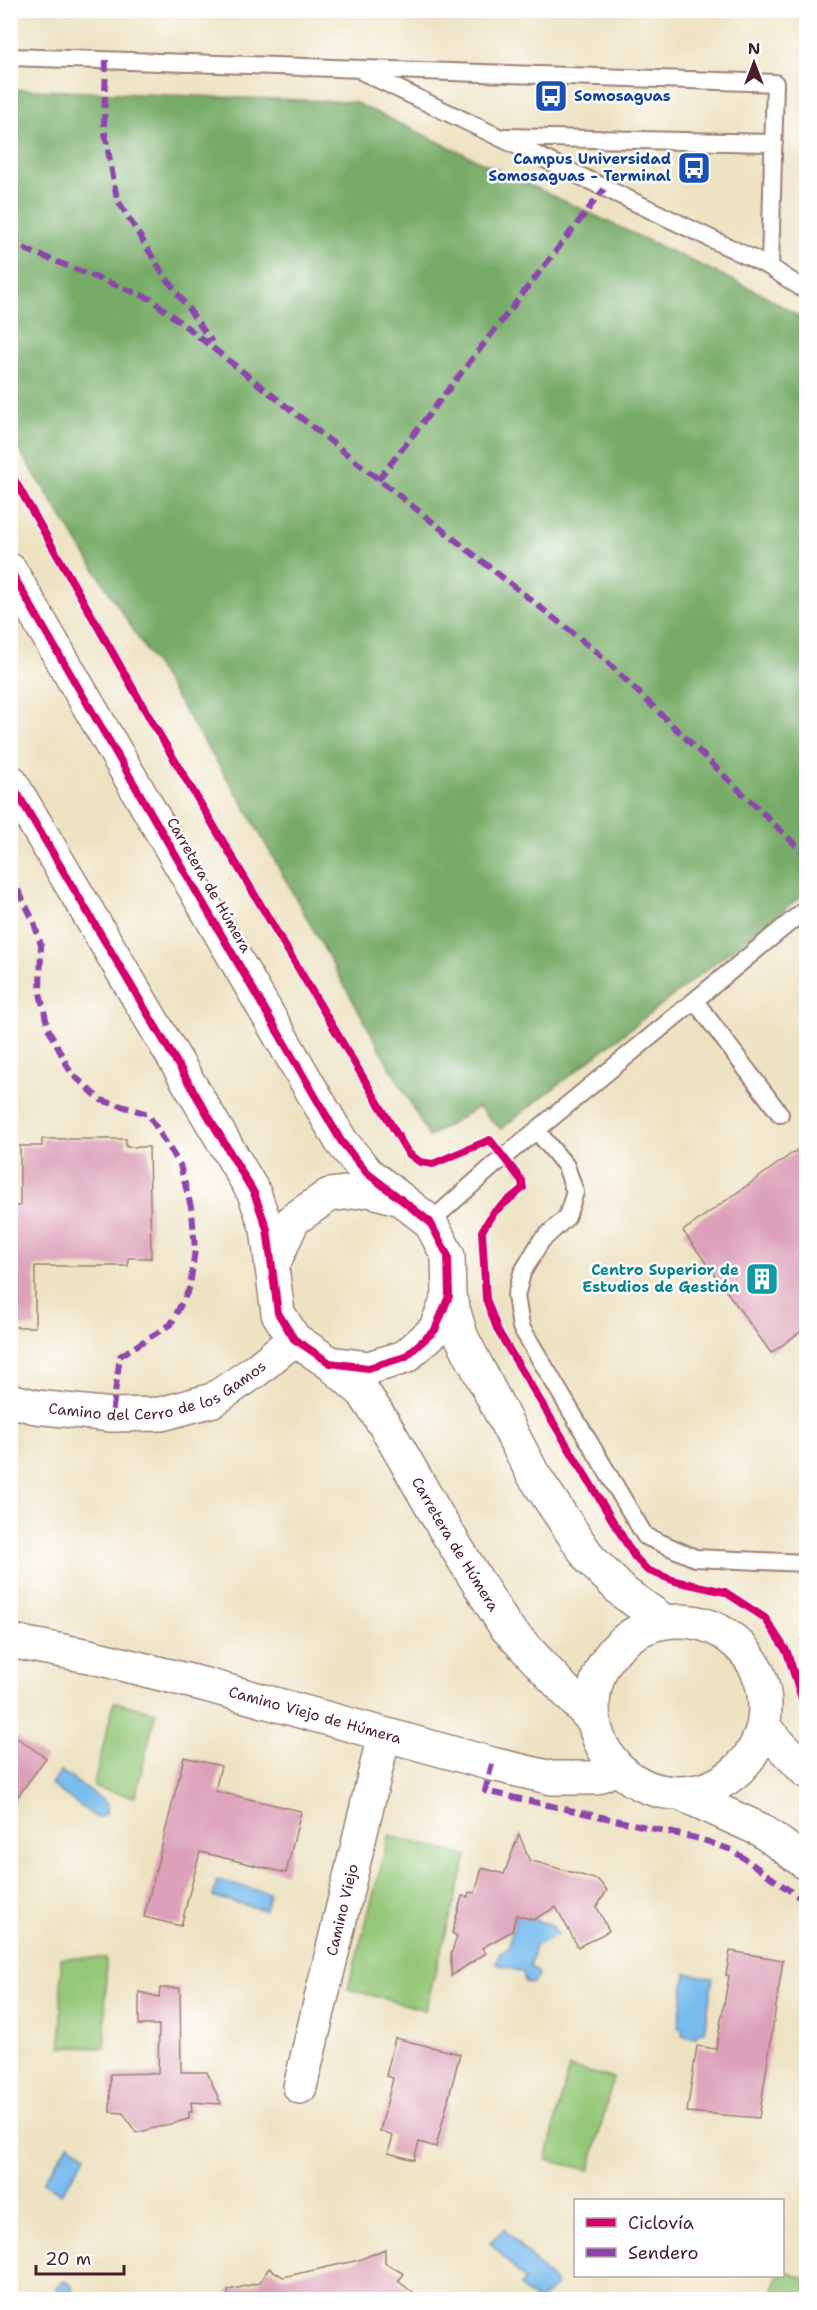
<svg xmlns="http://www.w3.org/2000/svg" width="817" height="2310" viewBox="0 0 817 2310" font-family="'Shantell Sans',sans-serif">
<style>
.green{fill:#94c778;stroke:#6f7352;stroke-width:1.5}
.forest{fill:#77ac68;stroke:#60664a;stroke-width:1.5}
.water{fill:#78bcee;stroke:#616e8c;stroke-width:1.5}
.building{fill:#dca0b8}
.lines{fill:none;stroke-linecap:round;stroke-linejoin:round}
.lane-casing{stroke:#9c8076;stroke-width:20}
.street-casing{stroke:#9c8076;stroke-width:36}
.secondary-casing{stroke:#9c8076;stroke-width:36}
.lane{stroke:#fff;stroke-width:16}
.street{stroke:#fff;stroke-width:33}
.secondary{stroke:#fff;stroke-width:33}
.quiet{stroke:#8e44ad;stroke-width:6;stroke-dasharray:12 6;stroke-linecap:butt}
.cycleway-casing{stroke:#fff;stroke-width:11}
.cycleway{stroke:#d6006c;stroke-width:8}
.labels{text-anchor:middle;stroke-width:5;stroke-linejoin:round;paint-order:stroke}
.transit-label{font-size:15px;font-weight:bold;fill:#164399;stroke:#fff;text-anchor:start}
.street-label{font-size:15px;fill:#4a1f2b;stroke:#fff}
.culture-label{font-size:15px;font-weight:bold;fill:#0d838f;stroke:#fff;text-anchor:end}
</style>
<rect width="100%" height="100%" fill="#fff"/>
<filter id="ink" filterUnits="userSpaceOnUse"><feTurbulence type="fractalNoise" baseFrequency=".0167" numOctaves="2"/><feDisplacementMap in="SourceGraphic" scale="12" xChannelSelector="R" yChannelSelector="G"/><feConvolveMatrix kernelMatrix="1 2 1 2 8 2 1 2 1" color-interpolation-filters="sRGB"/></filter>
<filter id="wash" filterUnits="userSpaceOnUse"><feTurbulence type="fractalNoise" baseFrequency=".008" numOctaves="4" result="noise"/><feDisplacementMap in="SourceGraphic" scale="24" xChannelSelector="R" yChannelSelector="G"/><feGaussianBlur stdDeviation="1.35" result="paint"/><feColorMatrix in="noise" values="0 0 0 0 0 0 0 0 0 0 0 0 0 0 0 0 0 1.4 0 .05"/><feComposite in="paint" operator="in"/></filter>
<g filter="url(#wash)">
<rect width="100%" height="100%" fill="#ede2c2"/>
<path class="green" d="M114,1702L156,1712L135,1797L93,1787Z
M389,1836L467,1856L425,2010L348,1989Z
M61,1958H106L105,2048L61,2047Z
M569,2067L613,2078L590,2170L546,2160Z
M783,2271L806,2279V2299H769L778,2276H782Z"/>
<path class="forest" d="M11,89L354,102L764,295L806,321V890L804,894L501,1129L478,1107L429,1137L242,802L11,437Z"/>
<path class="water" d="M61,1771L105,1802L107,1807L106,1814L97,1818L51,1785Z
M217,1880L269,1893L265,1910L213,1897Z
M516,1915L552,1925L558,1934L535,1946L530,1967L538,1972L539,1977L532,1984L525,1982L523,1972L496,1964L500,1952L508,1949Z
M686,1973L713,1978L704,2033L698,2032L696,2038L682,2036L683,2029L678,2028Z
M69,2143L86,2155L61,2194L43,2182Z
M504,2229L557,2285L541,2299H534L520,2286L525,2280L490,2242Z
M64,2281L72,2286L73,2299H58L56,2287Z"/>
<g id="blocks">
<path class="building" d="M42,1139H126V1147H149L151,1258H128V1266H35V1327H10V1206H20V1146H42Z
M807,1143V1327L771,1353L683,1231Z
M10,1733L46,1758L10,1807Z
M184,1757L221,1766L215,1791L301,1811L286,1873L200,1852L181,1926L144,1917Z
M519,1834L529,1860L598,1880L607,1890L597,1907L609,1931L578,1947L556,1907L533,1920L516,1915L512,1931L482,1948L486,1953L451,1976V1954L457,1936L452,1933L462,1896L468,1897L469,1892L475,1893L482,1868L504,1874Z
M730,1951L783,1960L759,2118L687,2112L697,2046L716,2049L729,1976L726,1975Z
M160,1988H180L181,2072H207L221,2104L191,2102L192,2112H189V2119L136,2133L123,2113L110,2112V2074L158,2073L159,2025H139V1992L159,1997Z
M395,2038L460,2054L436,2147L419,2142L414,2160L388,2153L393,2136L380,2131L393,2078L386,2076Z
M385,2249V2263L404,2274L398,2281L422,2300H229L228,2290L259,2283L269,2268L283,2277L359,2260Z"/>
</g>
</g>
<g filter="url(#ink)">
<use href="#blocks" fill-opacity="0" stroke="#9c8076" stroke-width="1.5"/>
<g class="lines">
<defs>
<path id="lane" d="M10,57L775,83L770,267
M363,72L770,267L806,291
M505,137L774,143
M695,1001L780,1114
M537,1131L566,1166L575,1192L567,1217L541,1241L522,1273L516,1296L521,1327L645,1536L695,1558L806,1563
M430,1222L493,1166L806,909"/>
<g id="street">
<path id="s1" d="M10,1400L36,1407L112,1415L161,1414L213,1400L254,1372L294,1339"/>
<path id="s2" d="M10,1641L89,1656L206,1685L492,1764L552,1778H595L616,1768"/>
<path id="s3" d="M300,2087L384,1735"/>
</g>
<g id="secondary">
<path d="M10,570L341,1141L367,1173L430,1222L448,1256L449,1296L435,1330L405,1357L368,1368L330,1363L294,1339L278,1313L267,1229L254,1193L10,781"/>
<path d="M272,1267L293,1220L329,1195L369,1190L397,1198"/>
<path d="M449,1296L462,1338L533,1474L590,1559L624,1593L664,1621"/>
<path id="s4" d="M330,1363L363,1392L386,1427L443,1526L505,1626L592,1719"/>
<circle cx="679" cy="1707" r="86"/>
<path d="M764,1728L806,1771"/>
<path d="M684,1795L761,1830L806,1863"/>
</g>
</defs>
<use href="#lane" class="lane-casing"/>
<use href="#street" class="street-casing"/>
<use href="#secondary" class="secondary-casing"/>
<use href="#lane" class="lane"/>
<use href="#street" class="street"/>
<use href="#secondary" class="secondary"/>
<path class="quiet" d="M106,60L104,128L117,199L160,269L212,342
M10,236L27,250L151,299L598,653L806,855
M378,480L604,189
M10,874L33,920L41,945L40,993L48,1028L71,1073L101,1100L148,1114L180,1165L192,1211L195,1249L190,1287L171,1324L120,1356L112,1415
M492,1764L485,1791L700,1839L732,1850L806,1902"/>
<defs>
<path id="cycleway" d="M10,472L152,722L408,1153L420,1162L433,1164L490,1140L522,1181L523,1188L493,1213L482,1231L486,1299L498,1331L634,1556L647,1570L675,1581L725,1592L765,1618L787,1652L806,1711
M10,570L341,1141L367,1173L430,1222L448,1256L449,1296L435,1330L405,1357L368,1368L330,1363L294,1339L278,1313L267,1229L254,1193L10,781"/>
</defs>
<use href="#cycleway" class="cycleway-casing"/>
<use href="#cycleway" class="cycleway"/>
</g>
</g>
<defs>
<symbol id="bus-square" viewBox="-11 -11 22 22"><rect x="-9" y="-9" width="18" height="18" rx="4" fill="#1a4fb4" stroke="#fff"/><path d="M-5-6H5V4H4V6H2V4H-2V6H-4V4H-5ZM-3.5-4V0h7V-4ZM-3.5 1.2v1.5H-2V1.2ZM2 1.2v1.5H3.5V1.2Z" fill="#fff"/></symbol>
<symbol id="building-square" viewBox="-11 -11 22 22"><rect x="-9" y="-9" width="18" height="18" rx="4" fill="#0f9aa8" stroke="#fff"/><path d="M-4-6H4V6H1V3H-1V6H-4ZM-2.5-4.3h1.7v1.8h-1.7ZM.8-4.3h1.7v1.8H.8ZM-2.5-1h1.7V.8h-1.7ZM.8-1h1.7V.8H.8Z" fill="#fff"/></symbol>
</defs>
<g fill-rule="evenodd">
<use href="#bus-square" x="532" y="77" width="38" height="38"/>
<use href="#bus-square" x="675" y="149" width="38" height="38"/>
<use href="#building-square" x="743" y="1260" width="38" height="38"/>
</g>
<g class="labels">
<g class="transit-label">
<text x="574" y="101">Somosaguas</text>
<text x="671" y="164" text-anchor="end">Campus Universidad<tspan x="671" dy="17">Somosaguas - Terminal</tspan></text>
</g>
<g class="street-label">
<text transform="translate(209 885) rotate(60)" y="5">Carretera de Húmera</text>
<text dy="5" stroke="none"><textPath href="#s1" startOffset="154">Camino del Cerro de los Gamos</textPath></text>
<text dy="5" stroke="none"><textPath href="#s4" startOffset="222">Carretera de Húmera</textPath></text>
<text dy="5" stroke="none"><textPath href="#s2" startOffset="314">Camino Viejo de Húmera</textPath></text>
<text dy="5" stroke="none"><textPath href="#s3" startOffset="182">Camino Viejo</textPath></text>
</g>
<g class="culture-label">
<text x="739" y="1275">Centro Superior de<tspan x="739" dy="17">Estudios de Gestión</tspan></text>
</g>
</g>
<rect width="817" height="2310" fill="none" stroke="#fff" stroke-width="36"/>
<rect x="574" y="2199" width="210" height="78" fill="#ffffff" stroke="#b7a5aa" stroke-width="1.5"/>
<rect x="586" y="2218" width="30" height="9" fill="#d6006c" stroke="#b7a5aa" stroke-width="1.5"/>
<text x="628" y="2229" font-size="18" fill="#4a1f2b">Ciclovía</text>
<rect x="586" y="2248" width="30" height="9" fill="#8e44ad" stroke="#b7a5aa" stroke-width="1.5"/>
<text x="628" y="2259" font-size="18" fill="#4a1f2b">Sendero</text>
<g transform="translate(754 63)" stroke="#ffffff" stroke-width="4.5" paint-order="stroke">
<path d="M0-4.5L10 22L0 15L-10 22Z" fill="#4a1f2b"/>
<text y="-9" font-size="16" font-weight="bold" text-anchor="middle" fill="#4a1f2b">N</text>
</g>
<path d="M36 2265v9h88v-9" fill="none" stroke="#4a1f2b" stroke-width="3"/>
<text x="45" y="2265" font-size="18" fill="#4a1f2b" stroke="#ffffff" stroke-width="4.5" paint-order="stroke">20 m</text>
</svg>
